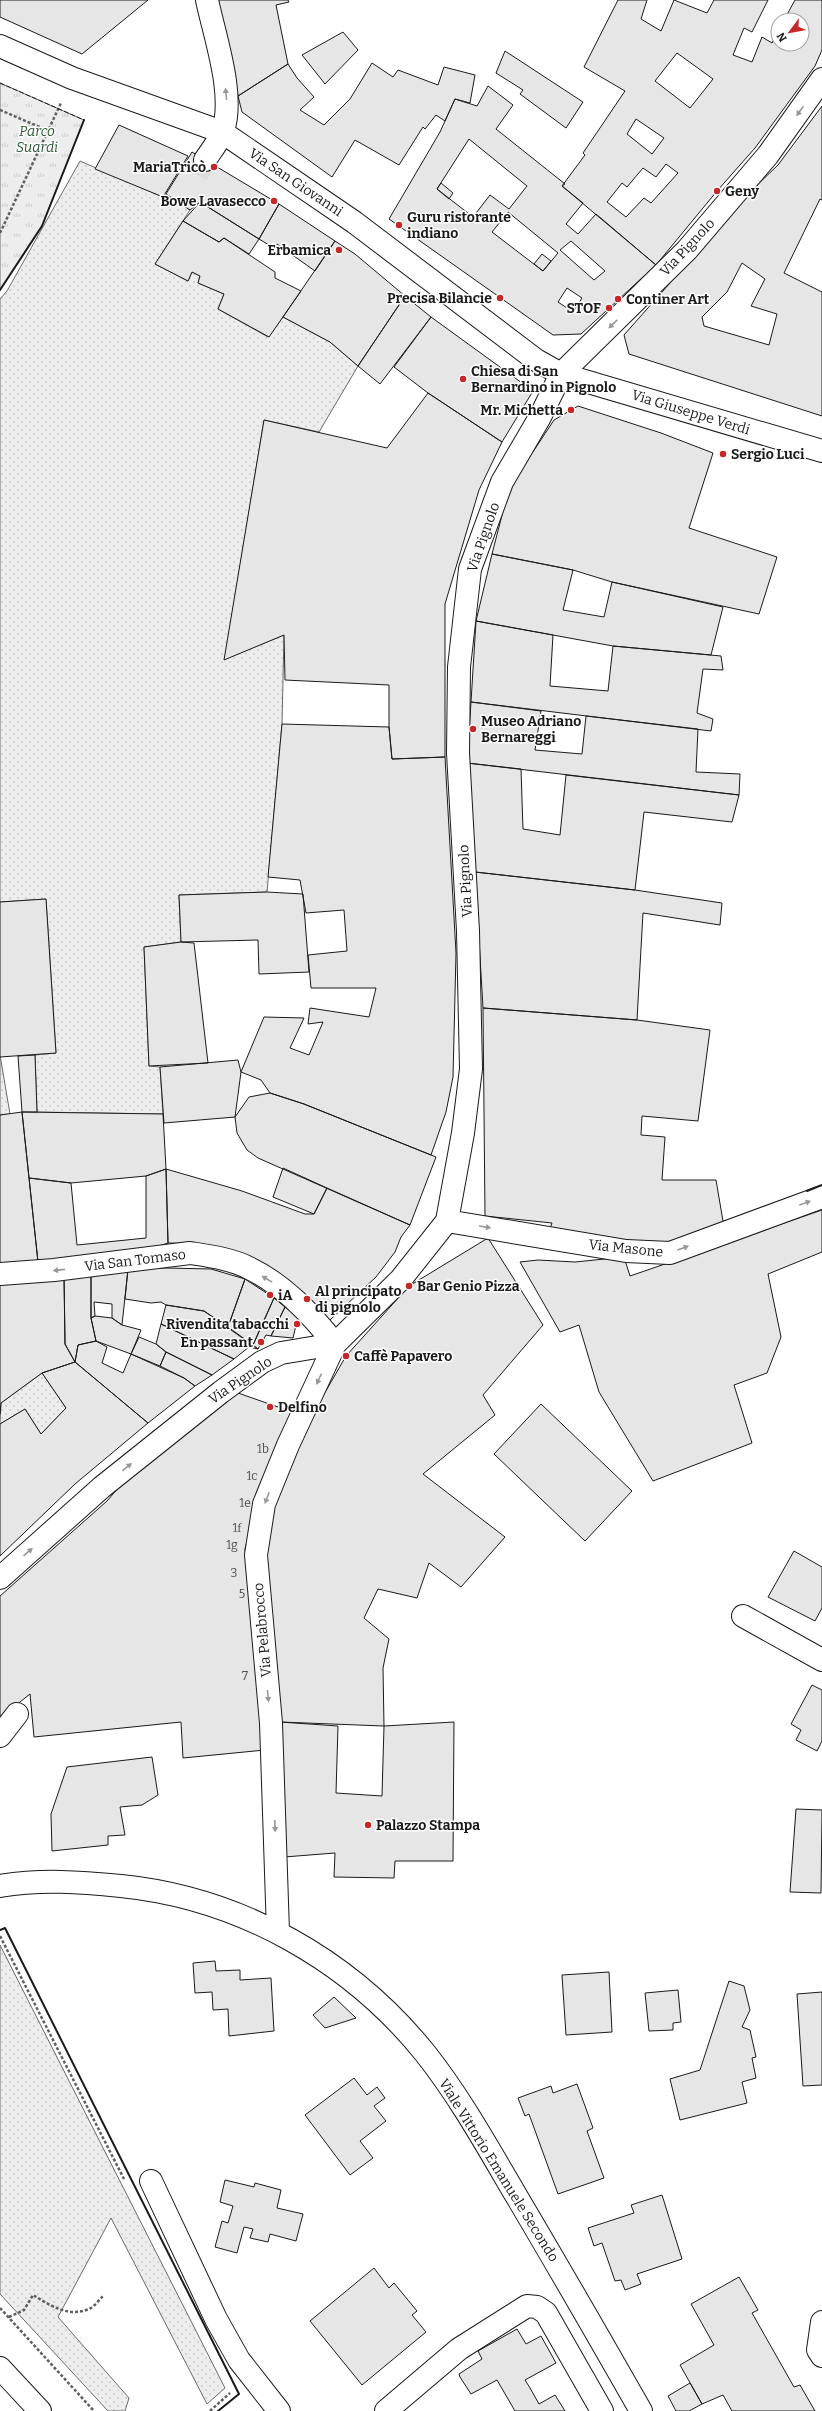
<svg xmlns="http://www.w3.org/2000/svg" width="822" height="2411" viewBox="0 0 822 2411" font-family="Bitter,serif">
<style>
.grass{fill:url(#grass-dots);stroke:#6a6a6a}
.park{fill:url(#park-tufts);stroke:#6a6a6a}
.building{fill:#e6e6e6;stroke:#1a1a1a;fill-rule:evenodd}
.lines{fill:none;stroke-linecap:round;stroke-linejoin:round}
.minor-tunnel{stroke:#ddd;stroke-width:22;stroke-dasharray:22 11;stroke-linecap:butt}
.minor-casing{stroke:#1a1a1a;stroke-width:24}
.path{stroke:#5f5f5f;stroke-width:2.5;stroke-dasharray:3 2;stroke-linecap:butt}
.minor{stroke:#fff;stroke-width:22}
.fence{stroke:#1a1a1a;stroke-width:1;stroke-dasharray:5 2;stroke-linecap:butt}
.wall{stroke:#1a1a1a;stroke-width:2}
.oneway{fill:#989898}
.poi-dot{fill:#c62828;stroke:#fff;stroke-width:1.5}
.labels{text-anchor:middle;stroke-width:3;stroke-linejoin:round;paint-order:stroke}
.number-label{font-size:12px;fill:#4d4d4d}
.park-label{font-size:14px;font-style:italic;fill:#2b5a34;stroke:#fff}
.poi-label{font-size:14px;font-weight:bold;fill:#1a1a1a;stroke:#fff;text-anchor:start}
.street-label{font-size:14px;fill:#1a1a1a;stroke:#fff}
</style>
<defs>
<pattern id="grass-dots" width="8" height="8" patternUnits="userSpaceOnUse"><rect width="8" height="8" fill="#ededed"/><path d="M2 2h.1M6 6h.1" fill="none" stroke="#cbcbcb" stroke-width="1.8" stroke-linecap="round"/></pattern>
<pattern id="park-tufts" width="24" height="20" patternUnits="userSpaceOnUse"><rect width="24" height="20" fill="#ededed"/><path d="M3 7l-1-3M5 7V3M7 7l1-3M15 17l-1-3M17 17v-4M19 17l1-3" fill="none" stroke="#cbcbcb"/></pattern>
</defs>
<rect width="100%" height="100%" fill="#fff"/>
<path class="grass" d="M80,161L163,197L166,194L190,210L155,264L188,281L192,272L200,276L198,283L224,294L218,309L268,337L283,317L330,342L358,366L319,432L264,420L225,659L284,635L282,724L267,892L179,895L181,942L144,947L149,1066L160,1067L163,1114L37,1112L35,1055L56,1053L46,899L0,902V299L7,291Z
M0,1055L10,1114L0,1115Z
M42,1373L66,1408L41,1434L25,1409L0,1424L1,1403Z
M0,1945L225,2388L207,2404L111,2218L58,2317L129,2398L125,2411H108L0,2294Z"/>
<path class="park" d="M0,83L84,120L42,226L0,290Z"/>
<path class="building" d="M0,0H148L82,54L0,17Z
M218,0H288L289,2L276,5L288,64L238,96Z
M618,0H647L641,19L661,31L674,0L707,13L714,0H768L752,32L744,28L733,55L752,62L762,37L772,43L778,31V44H802V20H784L795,0H822V50L815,66L755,148L717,191L656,265L562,186L585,155L583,153L625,91L584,67ZM677,53L713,79L690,108L655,81ZM636,119L664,138L652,154L627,134ZM666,164L678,173L651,203L644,198L626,217L607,202L622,183L627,187L643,168L656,177Z
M343,32L358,50L325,84L302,55Z
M505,51L583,102L566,128L520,94L523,90L496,73Z
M372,63L393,77L398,70L438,85L444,67L475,75L470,103L455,99L445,121L436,115L425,129L423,127L399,165L355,140L332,177L242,112L238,96L288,64L297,78L314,97L300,110L324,125L350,99Z
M488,86L513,105L496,129L565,184L562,186L583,203L566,224L578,234L596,214L656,265L581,334L553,335L389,219L440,132L455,99L477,106ZM469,139L527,186L509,209L490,195L473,217L437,189ZM508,212L558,253L543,271L492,232ZM571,241L605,271L594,280L560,250ZM567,288L582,298L573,312L558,302Z
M822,106V200L820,199L784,273L822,292V416L629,354L624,335L754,188L778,165ZM742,263L765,279L751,306L777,314L769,345L704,326L702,317L727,292Z
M119,125L188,156L163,197L95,169Z
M192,152L279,204L259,239L200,202L190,210L166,194Z
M441,183L453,193L449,199L437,189Z
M200,202L259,239L249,254L224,238L219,242L183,221Z
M279,204L335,241L315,271L277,244L274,248L259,239Z
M183,221L219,242L224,238L275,272V278L301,291L269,337L218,309L224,294L198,283L200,276L192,272L188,281L155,264Z
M335,241L355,254L405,296L358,366L330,342L283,317Z
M542,254L551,261L543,271L534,264Z
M405,296L431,317L380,384L358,366Z
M431,317L533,391L502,442L428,393L394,367Z
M428,393L502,442L479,490L445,604V757L392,759L389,727V685L285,680L284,635L224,660L264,420L387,448Z
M578,406L661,433L713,453L689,528L777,557L759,614L612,582L573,570L492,554L509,488L554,420Z
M492,554L573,570L563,610L604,617L612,582L723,607L711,655L613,646L476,621Z
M476,621L553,635L550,686L608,691L613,646L721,656L723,670L703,669L697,713L713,719L711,731L471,702Z
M471,702L541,711L535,750L582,754L586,716L698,729L696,772L740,774L739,795L467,763Z
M282,724L389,727L392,759L445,757L456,953L453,1077L446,1112L431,1155L304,1104L270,1093L261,1080L241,1072L264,1017L304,1018L290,1048L309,1055L323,1022L308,1024L310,1008L369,1017L376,988H311L308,955L347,951L344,910L306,913L300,880L268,877Z
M467,763L521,769L523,829L560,835L566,775L739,795L732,822L644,812L635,890L475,872Z
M475,872L635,890L722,903L720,925L643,913L637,1020L483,1008Z
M267,892L303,894L309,972L259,974L258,940L181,942L179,895Z
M46,899L56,1053L0,1057V902Z
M181,942L194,943L208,1063L149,1066L144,947Z
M483,1008L637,1020L710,1030L698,1121L642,1116L641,1135L665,1137L662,1180H716L724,1227L667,1246L549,1231L552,1223L485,1216Z
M35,1055L37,1112H22L18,1056Z
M238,1060L241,1072L235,1117L164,1123L160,1067Z
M270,1093L304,1104L436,1157L410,1225L258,1158L247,1150L237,1133L235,1117L249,1097Z
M22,1112L163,1114L166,1169L146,1176L71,1183L29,1178Z
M22,1112L38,1262L0,1265V1115Z
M283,1168L327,1188L314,1214L273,1197Z
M166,1169L168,1243L153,1248L38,1262L29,1178L71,1183L77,1245L146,1238V1176Z
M166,1169L242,1191L305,1214H314L327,1188L410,1225L401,1237L395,1252L376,1277L330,1320L282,1276L203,1244L168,1243Z
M822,1210V1252L768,1274L781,1337L767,1373L734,1385L752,1443L653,1481L599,1392L579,1325L560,1332L520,1262L538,1260L575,1262L624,1257L630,1276Z
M488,1238L543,1325L483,1395L495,1415L423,1474L505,1537L461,1587L429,1563L417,1598L378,1589L364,1618L389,1639L383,1668L384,1726L280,1722L272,1651L267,1551L274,1505L293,1448L346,1356L409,1286Z
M167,1268L211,1269L245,1279L228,1327L204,1311L166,1305L161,1302L151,1303L125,1299L128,1269Z
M128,1269L122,1325L112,1318V1304L94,1302L95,1316L91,1318V1273Z
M91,1273V1318L96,1341L78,1345L75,1362L65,1344L64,1275Z
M64,1275L65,1344L75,1362L42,1373L1,1403L0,1414V1282Z
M245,1279L274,1298L253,1345L228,1327Z
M274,1298L285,1307L271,1336L266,1335L258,1349L253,1345Z
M166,1305L204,1311L258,1349L249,1347L234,1359L161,1324Z
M285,1307L298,1317L293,1338L271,1336Z
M95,1316L112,1318L122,1325L141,1330L131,1354L96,1341L91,1318Z
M161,1324L234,1359L212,1375L166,1352L156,1344Z
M139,1337L156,1344L166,1352L160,1366L131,1354Z
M96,1341L107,1347L102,1363L123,1373L131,1354L184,1378L195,1386L148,1423L75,1362L78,1345Z
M166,1352L212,1375L195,1386L184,1378L160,1366Z
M75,1362L148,1423L75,1484L0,1556V1424L25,1409L41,1434L66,1408L42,1373Z
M238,1393L295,1413L263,1481L245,1549L259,1668L265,1750L183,1758L181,1722L34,1737L30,1694L0,1718V1596L107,1501L119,1487L171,1444Z
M541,1404L632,1491L585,1541L494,1454Z
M794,1551L822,1567V1608L815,1621L768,1597Z
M812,1685L822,1690V1741L817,1751L796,1740L801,1730L791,1724Z
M280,1722L338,1726L336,1793L382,1796L384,1726L454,1722L453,1861H395L394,1878L334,1877L335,1853L284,1857Z
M152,1757L158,1795L142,1805L120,1807L125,1835L108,1836V1845L52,1851L51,1814L67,1767Z
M796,1809L822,1810L821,1893L790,1892Z
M215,1961L216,1971L240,1970V1980L271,1978L274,2031L229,2036L228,2009L213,2010L212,1992L195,1993L193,1963Z
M609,1972L612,2032L566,2035L562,1975Z
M729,1981L744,1986L750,2010L742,2027L750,2030L756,2057L752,2058L756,2078L742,2082L747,2103L680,2120L670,2079L700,2070Z
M678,1990L681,2022L673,2023V2030L649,2031L645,1993Z
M822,1992V2085L803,2086L797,1994Z
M334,1997L356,2018L325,2028L313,2015Z
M354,2078L367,2095L377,2087L385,2098L374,2106L386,2121L360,2141L373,2158L350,2175L305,2115Z
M577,2084L593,2128L587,2131L604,2178L558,2194L529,2114L525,2116L518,2098L551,2086L553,2093Z
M225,2180L254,2187L255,2183L281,2190L277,2208L303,2214L296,2241L270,2234L268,2242L250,2238L253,2229L244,2227L237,2253L215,2247L222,2221L228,2223L233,2206L220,2202Z
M662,2195L682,2259L637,2274L641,2284L625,2290L621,2280L615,2281L602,2243L594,2246L588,2228L634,2213L631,2205Z
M374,2268L389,2288L394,2283L417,2311L412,2315L426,2332L362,2385L310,2321Z
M739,2277L758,2310L752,2313L794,2387L800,2385L815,2411H732L723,2395L702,2404L680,2365L714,2345L691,2304Z
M517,2329L526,2344L541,2336L556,2363L525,2380L530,2388L539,2404L555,2395L565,2411H515L497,2380L471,2394L460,2377L459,2374L482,2359L478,2351Z
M690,2383L702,2404L689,2411H676L668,2396Z"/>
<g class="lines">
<path class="minor-tunnel" d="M197,175L205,160"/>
<defs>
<path id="minor" d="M0,46L72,78L222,132L354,222L536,360L561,374L822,451
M205,160C211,151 219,141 223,131C235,94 215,38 207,0
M447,1221L626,1251L670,1253L822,1197
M0,1274L54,1270L190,1253C209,1256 232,1259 249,1268C284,1285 311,1314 335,1344
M0,1578L102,1487L221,1392L262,1362L281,1353L335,1344L401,1279L447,1221L463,1133L471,1069L468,931L458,753L459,667L470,569L502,482L540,417L561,374L687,250L768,155L822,79
M743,1616L822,1660
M0,1736L17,1714
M0,1886C41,1879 81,1882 121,1886C240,1898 350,1960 425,2053C460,2097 488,2148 517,2197C559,2268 600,2339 641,2411
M278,1932L271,1723L256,1555L264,1504L288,1445L335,1344
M151,2181L216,2319L239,2360L279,2411
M822,2322L818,2350L822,2356
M0,2368L40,2411
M386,2411L459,2349L527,2306L537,2307L546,2313L602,2411"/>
</defs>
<use href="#minor" class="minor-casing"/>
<path class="path" d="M0,110L49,131
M0,233L61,103
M0,1936L124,2179
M0,2308L94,2411
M9,2317L24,2310L33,2295C50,2305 68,2318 89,2309C94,2307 99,2300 103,2296
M210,2411L230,2393"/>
<use href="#minor" class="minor"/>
<path class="fence" d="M0,83L84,120"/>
<path class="wall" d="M0,290L42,226L84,120
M807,1191L822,1185
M0,1930L5,1928L239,2394L218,2411"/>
</g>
<defs><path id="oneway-solid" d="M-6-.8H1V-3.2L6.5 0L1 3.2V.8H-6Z"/></defs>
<g class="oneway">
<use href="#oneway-solid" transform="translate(226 94) rotate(-95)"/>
<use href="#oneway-solid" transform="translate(800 111) rotate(126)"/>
<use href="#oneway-solid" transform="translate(613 324) rotate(136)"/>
<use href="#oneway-solid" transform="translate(805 1203) rotate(-20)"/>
<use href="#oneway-solid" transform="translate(485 1227) rotate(9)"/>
<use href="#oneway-solid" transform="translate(683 1248) rotate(-20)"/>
<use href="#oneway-solid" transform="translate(59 1270) rotate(174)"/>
<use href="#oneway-solid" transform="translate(267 1279) rotate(-149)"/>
<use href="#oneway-solid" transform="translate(319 1379) rotate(115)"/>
<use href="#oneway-solid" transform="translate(127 1467) rotate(-39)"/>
<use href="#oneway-solid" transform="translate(267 1498) rotate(111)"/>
<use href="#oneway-solid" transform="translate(28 1552) rotate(-41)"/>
<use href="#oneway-solid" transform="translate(268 1696) rotate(84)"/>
<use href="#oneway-solid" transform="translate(275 1826) rotate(88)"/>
</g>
<g class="poi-dot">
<circle cx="214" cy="167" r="4"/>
<circle cx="717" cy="191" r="4"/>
<circle cx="274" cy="201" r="4"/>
<circle cx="399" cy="225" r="4"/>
<circle cx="339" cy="250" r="4"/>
<circle cx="500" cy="298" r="4"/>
<circle cx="618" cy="299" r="4"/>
<circle cx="609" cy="308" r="4"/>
<circle cx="463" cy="379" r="4"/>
<circle cx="571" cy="410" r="4"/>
<circle cx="723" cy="454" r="4"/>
<circle cx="473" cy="729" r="4"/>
<circle cx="409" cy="1286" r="4"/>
<circle cx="270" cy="1295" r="4"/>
<circle cx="307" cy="1299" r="4"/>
<circle cx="297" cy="1324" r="4"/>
<circle cx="261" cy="1342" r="4"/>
<circle cx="346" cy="1356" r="4"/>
<circle cx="270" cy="1407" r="4"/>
<circle cx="368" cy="1825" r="4"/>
</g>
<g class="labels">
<g class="number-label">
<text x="263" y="1453">1b</text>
<text x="252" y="1480">1c</text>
<text x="245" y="1507">1e</text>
<text x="237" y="1532">1f</text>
<text x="232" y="1549">1g</text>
<text x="234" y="1577">3</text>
<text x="242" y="1598">5</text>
<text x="245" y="1680">7</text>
</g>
<g class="park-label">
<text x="37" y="136">Parco<tspan x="37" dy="16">Suardi</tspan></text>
</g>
<g class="poi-label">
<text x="206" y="172" text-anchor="end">MariaTricò</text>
<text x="725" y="196">Geny</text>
<text x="266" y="206" text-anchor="end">Bowe Lavasecco</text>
<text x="407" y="222">Guru ristorante<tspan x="407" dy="16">indiano</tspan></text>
<text x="331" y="255" text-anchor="end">Erbamica</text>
<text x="492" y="303" text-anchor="end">Precisa Bilancie</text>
<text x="626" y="304">Continer Art</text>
<text x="601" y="313" text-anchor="end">STOF</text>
<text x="471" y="376">Chiesa di San<tspan x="471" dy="16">Bernardino in Pignolo</tspan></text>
<text x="563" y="415" text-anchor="end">Mr. Michetta</text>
<text x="731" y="459">Sergio Luci</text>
<text x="481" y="726">Museo Adriano<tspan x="481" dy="16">Bernareggi</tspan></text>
<text x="417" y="1291">Bar Genio Pizza</text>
<text x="315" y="1296">Al principato<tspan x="315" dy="16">di pignolo</tspan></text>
<text x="278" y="1300">iA</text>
<text x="289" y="1329" text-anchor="end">Rivendita tabacchi</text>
<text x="253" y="1347" text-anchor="end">En passant</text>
<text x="354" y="1361">Caffè Papavero</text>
<text x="278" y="1412">Delfino</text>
<text x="376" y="1830">Palazzo Stampa</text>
</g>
<g class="street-label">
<text transform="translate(296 182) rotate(34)" y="5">Via San Giovanni</text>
<text transform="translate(687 247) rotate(-47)" y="5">Via Pignolo</text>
<text transform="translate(691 412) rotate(17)" y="5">Via Giuseppe Verdi</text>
<text transform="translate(483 537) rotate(-71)" y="5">Via Pignolo</text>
<text transform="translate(465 881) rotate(-93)" y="5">Via Pignolo</text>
<text transform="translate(626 1248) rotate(6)" y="5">Via Masone</text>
<text transform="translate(135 1260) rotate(-7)" y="5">Via San Tomaso</text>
<text transform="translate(240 1380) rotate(-34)" y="5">Via Pignolo</text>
<text transform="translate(262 1630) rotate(-95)" y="5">Via Pelabrocco</text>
<text transform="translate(499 2170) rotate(58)" y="5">Viale Vittorio Emanuele Secondo</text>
</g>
</g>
<g transform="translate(790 32) rotate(238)"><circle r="19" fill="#ffffff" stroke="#a3a3a3"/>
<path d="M0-3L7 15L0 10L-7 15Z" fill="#c62828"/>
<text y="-6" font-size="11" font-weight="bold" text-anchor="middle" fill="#1a1a1a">N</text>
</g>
</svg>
